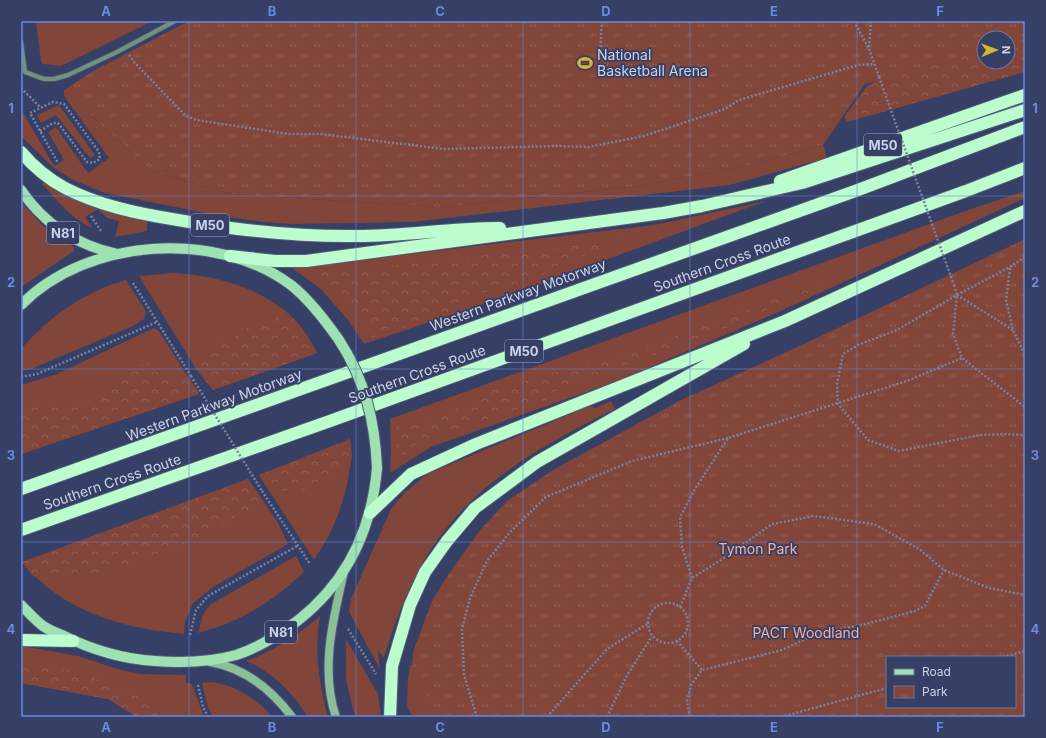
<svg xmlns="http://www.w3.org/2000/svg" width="1046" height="738" viewBox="0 0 1046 738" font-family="Inter,sans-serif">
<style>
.green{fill:#814539}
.forest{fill:url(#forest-crowns);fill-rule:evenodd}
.park{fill:url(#park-tufts);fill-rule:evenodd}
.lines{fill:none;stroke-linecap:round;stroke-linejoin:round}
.minor-casing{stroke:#545c7f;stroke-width:5.5}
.secondary-casing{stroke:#545c7f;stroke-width:10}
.primary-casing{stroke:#545c7f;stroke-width:12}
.motorway-casing{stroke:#545c7f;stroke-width:14}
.path{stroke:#7981a0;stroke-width:2.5;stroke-dasharray:2 2;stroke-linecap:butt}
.minor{stroke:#72927a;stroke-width:4}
.secondary{stroke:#8bbf98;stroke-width:8}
.primary{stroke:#9de2b0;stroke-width:10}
.motorway{stroke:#bcfdcd;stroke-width:12}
.primary-bridge-casing{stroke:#545c7f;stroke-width:12;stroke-linecap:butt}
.path-bridge{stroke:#7981a0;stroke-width:2.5;stroke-dasharray:2 2;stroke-linecap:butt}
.primary-bridge{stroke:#9de2b0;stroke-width:10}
.grid{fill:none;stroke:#6b89df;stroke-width:1;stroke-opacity:0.55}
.labels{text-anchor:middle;stroke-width:3.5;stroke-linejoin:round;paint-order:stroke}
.shield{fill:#363f65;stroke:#9ea5c1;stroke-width:1}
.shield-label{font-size:13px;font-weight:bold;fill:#cad1e8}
.poi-label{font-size:14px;fill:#cad1e8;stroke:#363f65;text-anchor:start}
.street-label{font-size:14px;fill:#cad1e8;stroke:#363f65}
.park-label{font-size:14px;fill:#f5ae9f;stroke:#363f65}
.neatline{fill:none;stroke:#6b89df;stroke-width:1.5}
.grid-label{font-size:13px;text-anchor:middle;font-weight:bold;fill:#6b89df}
</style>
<defs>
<pattern id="forest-crowns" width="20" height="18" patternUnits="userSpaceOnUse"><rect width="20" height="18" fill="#814539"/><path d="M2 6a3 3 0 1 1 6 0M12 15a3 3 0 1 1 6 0" fill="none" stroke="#925f56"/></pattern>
<pattern id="park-tufts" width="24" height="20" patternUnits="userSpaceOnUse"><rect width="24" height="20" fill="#814539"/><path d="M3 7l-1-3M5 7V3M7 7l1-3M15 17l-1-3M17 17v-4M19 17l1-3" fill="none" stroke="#925f56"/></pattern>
</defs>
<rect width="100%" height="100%" fill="#363f65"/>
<path class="green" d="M36,21H151V22L61,66L43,64L41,61Z
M64,90L151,171L230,194L441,207L639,186L750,165L823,145L827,158L730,185L413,222L293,224L263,222L215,215L105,193L73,180L54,168L21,136V109L51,161L55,166L64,160L48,132L56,127L88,173L109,158L64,96Z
M59,105L95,155L90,158L56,115L41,123L37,115Z
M47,181L147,219V231L115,237L119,221L107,218L98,209L85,217L92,228C71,219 57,200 42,184Z
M1025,191V198L1010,205L781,311L617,381L431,447L390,473L391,450L390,419L957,214Z
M766,201L505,297L364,344L348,320L321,289L292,268L654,225Z
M21,202L43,226L74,247V251L21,287Z
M173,273C217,275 269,290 299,324C306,333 312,343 317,353L213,390L196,369L139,276Z
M126,280L146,311L144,319L133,326L31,369L21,371V349C50,316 84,292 126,280Z
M154,328L159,331L199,394L21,454V385L57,374Z
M611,401L615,409C534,449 461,490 417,573C403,600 393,628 384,658L378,651L380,669L349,612L351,599L391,509L405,492L427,474L590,406L595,408Z
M350,439C354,481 337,527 314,560L259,475Z
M248,479L277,521L288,544L213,587L193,603L185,622L184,634C121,628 63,612 22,562Z
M296,556L304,572C272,602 242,621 198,633L203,614L211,604Z
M320,616C314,651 319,683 328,717H308C293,693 273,672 246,661C274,651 298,635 320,616Z
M346,639L378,694L381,717H355L346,680Z
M21,646L78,656L118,669L140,674L186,675V682L192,684L204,717H132L133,715L108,699L21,683Z
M413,652L411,664L441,717H413L407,706L408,678Z
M212,682C236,686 257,698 272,717H213L208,707L202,683Z"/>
<path class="forest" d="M1025,21V72L847,122L844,117L867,86L891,73ZM984,38H1008V62H984Z
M624,239L569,262L539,277L521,282L513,288L494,290L466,298L451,305L447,313L370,339L367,326L361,316L349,306L336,292L315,278V272L378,270L406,263L551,249Z
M843,278L721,330L555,392L544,401L421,440L404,456L397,448V424L399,418L404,425L415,424L471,403L492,390L511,388L533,377L596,363L641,349L831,279Z
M288,314L306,334L317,353L213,390L196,369L200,363L211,354L212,340L219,338L233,339L241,329L249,328L258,323L272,322L279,316Z
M149,363L163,369L171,376L186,373L199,394L21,454V409C39,404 56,409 74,406C91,403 104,390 121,388L117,376L124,369Z
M350,439L352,456L350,468L335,474L330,479L298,492L288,490L271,494L259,475Z
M248,479L261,497L259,507L254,513L235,516L223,526L157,556L136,562L125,569H107L94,575L83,570L54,582L33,576L22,562Z
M21,661L71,671L108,683L157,703L168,717H137L108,699L21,683Z"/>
<path class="park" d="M189,21H1025V37L1008,43V38H984V50L865,84L823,145L750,165L639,186L441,207L230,194L151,171L64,90L93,71Z
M1025,239V717H441L412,672L413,652L432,601L448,575L481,529L507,501L553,470L681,400L804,344ZM887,657H1015V707H887Z"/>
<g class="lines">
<defs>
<path id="minor" d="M21,42L25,72L44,79H54L68,75L117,52L175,21"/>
<path id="secondary" d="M210,662C245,668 271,689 292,717
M336,717C320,670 333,619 344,572"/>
<path id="primary" d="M21,190C44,224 76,245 117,254
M21,305C87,238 216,229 291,285C310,300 325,320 339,340
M21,605C28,612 35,620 43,626C49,630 56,633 62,635C92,650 122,659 155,661C181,663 211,662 236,655C252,650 268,641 282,632C341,593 371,538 377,468"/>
<path id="motorway" d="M21,152C33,166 48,179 65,188C98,205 135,213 172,219C234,230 295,237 358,236C405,236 452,228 500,228
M780,181L1025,95
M230,256L275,261H306L663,213L702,206L802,183L1025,110
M21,489L858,190L1025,127
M370,513L411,474L476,444L785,321L1025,211
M21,530L330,421L966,191L1025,168
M21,640L73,641
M390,717L392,666L410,605L425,572L447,541L475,508L537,462L744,344"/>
</defs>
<use href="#minor" class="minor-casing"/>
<use href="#secondary" class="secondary-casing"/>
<use href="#primary" class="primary-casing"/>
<use href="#motorway" class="motorway-casing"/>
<path class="path" d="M854,21L869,49
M871,21L869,49L879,77
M129,55L134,62L186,116L196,120L289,134H321L444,149L558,146L588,147L644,136L725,109L739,100L858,65L874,64
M600,55L602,21
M21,88L40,107
M40,131L53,123H58L87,162L93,163L100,159L99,152L64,104L53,102L30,113L58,163
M91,216L101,231
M1025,257L1010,267L957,295L897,330L858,345L843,354L837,384L838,404L868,440L899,451L980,435L1003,434L1025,435
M1010,268L1006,300L1013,330L1025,355
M133,283L191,376
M954,285L957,295L953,334L962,358L1025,407
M957,295L1013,330
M21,377L37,374L157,322
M262,491L310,564
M692,578L682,547L680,517L695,489L728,438L907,381L962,358
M648 623a20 20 0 1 1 40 0a20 20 0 1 1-40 0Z
M680,607L692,578L721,560L772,524L814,516L874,524L919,549L944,570L989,588L1025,595
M348,629L376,674
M190,635L196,610L208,596L299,545
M677,641L702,670
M1003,657L1025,651
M198,685L203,707L208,717
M477,717L464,675L462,629L470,598L487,561L510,532L546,497L632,461L728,438
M547,717L607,649L647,624
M607,717L626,677L652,636
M690,717L687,701L691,685L702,670L782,650L818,633L866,624L915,611L925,606L944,570
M781,717L887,688"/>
<use href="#minor" class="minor"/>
<use href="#secondary" class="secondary"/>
<use href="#primary" class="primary"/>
<use href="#motorway" class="motorway"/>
<defs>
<path id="primary-bridge" d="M339,340C365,380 375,421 377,468"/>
</defs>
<use href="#primary-bridge" class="primary-bridge-casing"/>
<path class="path-bridge" d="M879,77L954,285
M191,376L262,491"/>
<use href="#primary-bridge" class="primary-bridge"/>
</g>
<path class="grid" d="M189,21V717M356,21V717M523,21V717M690,21V717M857,21V717M21,196H1025M21,369H1025M21,542H1025"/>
<defs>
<symbol id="stadium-bare" viewBox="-9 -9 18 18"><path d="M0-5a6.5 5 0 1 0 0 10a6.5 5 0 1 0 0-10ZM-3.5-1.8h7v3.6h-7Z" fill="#d8b434" stroke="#363f65" stroke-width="2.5" paint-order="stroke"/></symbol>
</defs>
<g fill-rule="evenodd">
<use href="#stadium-bare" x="574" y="52" width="22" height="22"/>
</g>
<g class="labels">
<g class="shield">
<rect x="864" y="134" width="38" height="22" rx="3"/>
<rect x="191" y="214" width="38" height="22" rx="3"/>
<rect x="47" y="222" width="32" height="22" rx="3"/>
<rect x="505" y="340" width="38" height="22" rx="3"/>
<rect x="265" y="621" width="32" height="22" rx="3"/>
</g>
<g class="shield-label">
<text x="883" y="150">M50</text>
<text x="210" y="230">M50</text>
<text x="63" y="238">N81</text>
<text x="524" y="356">M50</text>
<text x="281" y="637">N81</text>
</g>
<g class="poi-label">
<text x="597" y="60">National<tspan x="597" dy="16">Basketball Arena</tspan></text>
</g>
<g class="street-label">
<text transform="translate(722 263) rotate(-20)" y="5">Southern Cross Route</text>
<text transform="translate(518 295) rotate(-20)" y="5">Western Parkway Motorway</text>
<text transform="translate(417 374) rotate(-20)" y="5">Southern Cross Route</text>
<text transform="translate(214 405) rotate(-20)" y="5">Western Parkway Motorway</text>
<text transform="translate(112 482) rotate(-19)" y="5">Southern Cross Route</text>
</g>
<g class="park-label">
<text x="758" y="554">Tymon Park</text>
<text x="806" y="638">PACT Woodland</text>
</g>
</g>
<rect width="1046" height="738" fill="none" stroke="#363f65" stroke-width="44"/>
<rect x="886" y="656" width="130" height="52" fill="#363f65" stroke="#717999"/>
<rect x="894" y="669" width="20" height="6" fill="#9de2b0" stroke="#717999"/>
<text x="922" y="676" font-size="12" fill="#cad1e8">Road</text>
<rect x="894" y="686" width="20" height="12" fill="url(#park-tufts)" stroke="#717999"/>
<text x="922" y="696" font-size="12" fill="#cad1e8">Park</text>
<g transform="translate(996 50) rotate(89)"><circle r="19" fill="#363f65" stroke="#717999"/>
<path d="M0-3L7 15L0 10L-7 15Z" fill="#d8b434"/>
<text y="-6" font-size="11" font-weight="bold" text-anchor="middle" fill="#cad1e8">N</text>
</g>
<rect x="22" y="22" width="1002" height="694" class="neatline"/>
<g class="grid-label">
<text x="106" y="16">A</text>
<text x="272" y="16">B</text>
<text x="440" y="16">C</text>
<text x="606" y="16">D</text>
<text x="774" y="16">E</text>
<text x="940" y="16">F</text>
<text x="11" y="113">1</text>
<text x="1035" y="113">1</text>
<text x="11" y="287">2</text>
<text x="1035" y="287">2</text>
<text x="11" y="460">3</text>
<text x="1035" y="460">3</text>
<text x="11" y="634">4</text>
<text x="1035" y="634">4</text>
<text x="106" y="732">A</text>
<text x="272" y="732">B</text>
<text x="440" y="732">C</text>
<text x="606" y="732">D</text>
<text x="774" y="732">E</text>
<text x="940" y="732">F</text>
</g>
</svg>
